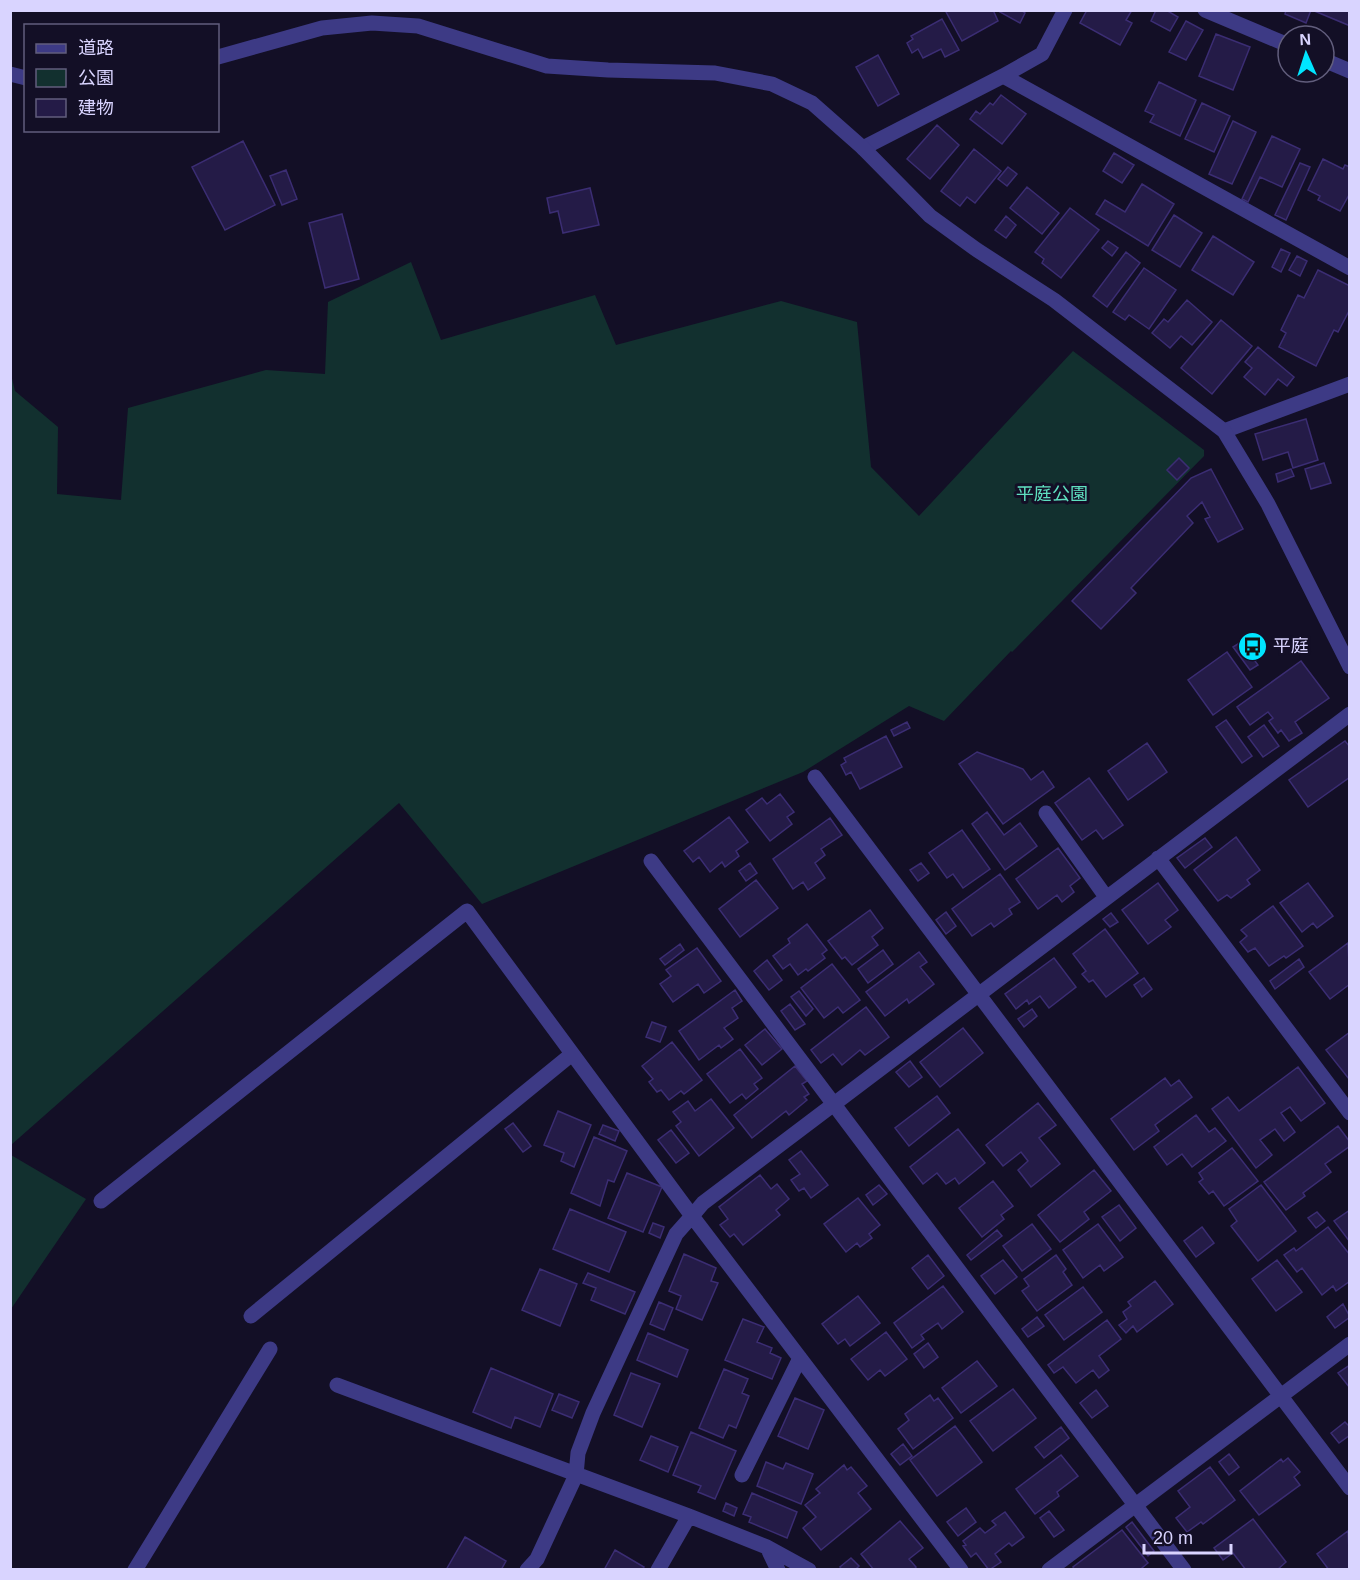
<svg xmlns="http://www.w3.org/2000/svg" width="1360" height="1580" viewBox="0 0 1360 1580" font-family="Arial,'Noto Sans JP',sans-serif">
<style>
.green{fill:#12302f}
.building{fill:#241b47;stroke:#3b2d73;stroke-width:1.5}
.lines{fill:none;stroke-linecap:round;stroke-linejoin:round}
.minor{stroke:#3d3a85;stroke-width:15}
.tertiary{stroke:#3d3a85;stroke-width:15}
.labels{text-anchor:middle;stroke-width:6;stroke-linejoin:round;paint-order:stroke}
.park-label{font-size:18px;fill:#5fe0c0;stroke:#130f26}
.poi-label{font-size:18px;fill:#d9d4ff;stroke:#130f26;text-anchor:start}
</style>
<rect width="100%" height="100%" fill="#130f26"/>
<path class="green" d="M411,262L441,340L595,295L616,345L781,301L857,322L871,467L919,516L1073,351L1204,450V456L1012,652L1011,651L944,721L909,706L803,772L482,904L399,803L11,1145L10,370L15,391L58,427L57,494L121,500L128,408L266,370L325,374L328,302Z
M11,1155L86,1199L11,1309Z"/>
<path class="building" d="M945,10H993L998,21L962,41Z
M1021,10L1025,13L1020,23L998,11Z
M1087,10H1132L1126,20L1132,23L1120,45L1080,23Z
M1156,10H1166L1178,17L1170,31L1151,21Z
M1286,10H1311L1306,23L1285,14Z
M1312,10H1350V23L1348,25Z
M942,19L959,50L945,57L941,49L923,58L918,49L912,53L907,43L913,39L911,36Z
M1186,21L1203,30L1186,60L1169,52Z
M1216,34L1250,47L1233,90L1199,76Z
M878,55L899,94L878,106L856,67Z
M1159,82L1196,100L1180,136L1150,122L1154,115L1145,111Z
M1001,95L1026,114L1002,144L970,119L976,111L980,114L990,103L993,105Z
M1202,103L1230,116L1214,152L1185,139Z
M1233,121L1256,132L1232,184L1209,174Z
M937,125L959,145L930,179L907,159Z
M1272,136L1300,149L1282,187L1260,177L1248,202L1242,199Z
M243,141L275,205L225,230L192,167Z
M974,149L1001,171L975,203L967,197L960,206L941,191Z
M1114,153L1134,165L1122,183L1103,171Z
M1323,159L1343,169L1345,165L1350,167V193L1340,211L1318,200L1320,196L1308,190Z
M1300,163L1310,167L1286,220L1275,215Z
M1008,167L1017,174L1007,186L998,179Z
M286,170L297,199L282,205L270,176Z
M1142,184L1174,204L1148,246L1096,214L1105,200L1125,212Z
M1027,187L1059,213L1042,234L1010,208Z
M590,188L599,225L563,233L558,211L550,213L547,198Z
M1070,208L1099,230L1061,278L1042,263L1044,259L1035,252Z
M342,214L359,279L325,288L309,223Z
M1174,215L1202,233L1180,267L1152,250Z
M1006,216L1016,225L1006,238L995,230Z
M1213,236L1254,262L1233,295L1192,270Z
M1108,241L1118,248L1112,256L1102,248Z
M1281,249L1290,253L1281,272L1272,267Z
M1126,252L1140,263L1107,307L1093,296Z
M1297,256L1307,261L1300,276L1289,270Z
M1144,268L1176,290L1149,329L1129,315L1125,320L1113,312Z
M1318,270L1350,286V309L1338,332L1334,330L1316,366L1279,347L1286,333L1281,330L1298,295L1304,298Z
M1187,300L1212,322L1192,345L1181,336L1170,348L1152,333L1164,319L1168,322Z
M1221,320L1252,346L1212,394L1181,368Z
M1258,347L1294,377L1287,386L1278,379L1265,395L1244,377L1252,368L1245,362Z
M1306,419L1318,460L1293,468L1288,452L1263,460L1255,434Z
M1179,458L1189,468L1177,480L1167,470Z
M1324,463L1331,483L1311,489L1305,469Z
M1211,469L1243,529L1218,542L1205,519L1210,517L1202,502L1187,516L1193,523L1131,588L1136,593L1101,629L1072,601L1191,478Z
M1291,469L1294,476L1278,482L1276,474Z
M1241,642L1258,665L1250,670L1233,647Z
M1227,652L1252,687L1213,715L1188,680Z
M1301,661L1329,698L1295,722L1302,733L1289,741L1281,730L1278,733L1269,721L1273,718L1268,712L1250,725L1237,707Z
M1226,720L1252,756L1242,763L1216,727Z
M907,722L910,728L894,736L891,730Z
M1264,725L1279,746L1263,757L1248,737Z
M886,736L902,767L860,789L851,772L846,775L841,765L846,762L844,758Z
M1345,741L1350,747V777L1308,807L1289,780Z
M1147,743L1167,772L1128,800L1108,771Z
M977,752L1023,769L1031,780L1043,771L1054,787L1003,824L959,764Z
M1089,778L1123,825L1103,839L1096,830L1082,840L1055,803Z
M780,794L794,812L787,817L792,824L770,841L746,810L762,798L767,804Z
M987,812L1004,835L1020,823L1037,846L1005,870L972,824Z
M729,817L748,842L736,851L739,856L725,867L722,862L710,872L699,857L693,862L684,851Z
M830,818L842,835L821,849L825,855L815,863L825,878L808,890L803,882L793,889L773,859Z
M962,830L990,869L963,888L953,874L947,878L929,853Z
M1236,837L1260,870L1247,880L1250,884L1231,898L1227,895L1218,901L1194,870Z
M1205,838L1212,847L1185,868L1177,858Z
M1058,848L1080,878L1070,886L1074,892L1062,902L1057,895L1038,909L1016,879Z
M750,863L757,873L746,881L739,871Z
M921,863L929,873L918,881L910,870Z
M1000,874L1020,902L1009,909L1012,914L994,927L991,923L972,936L952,909Z
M756,880L778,908L740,937L719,909Z
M1158,883L1178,910L1165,920L1171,927L1148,944L1122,910Z
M1308,883L1333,916L1317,928L1313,923L1302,932L1280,903Z
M1273,906L1303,946L1286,958L1284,956L1269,966L1255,948L1248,952L1240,942L1247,936L1241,930Z
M870,910L883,928L872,937L878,945L852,965L845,957L842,959L828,941Z
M946,912L956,926L946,934L936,920Z
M1111,913L1118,922L1110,927L1103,919Z
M807,924L827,950L822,954L825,958L808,971L806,969L798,975L790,964L783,969L773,956L790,943L788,939Z
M1105,929L1138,973L1106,997L1093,980L1089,982L1082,974L1086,971L1073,954Z
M1348,943L1350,984L1330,999L1309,972Z
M680,944L684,950L665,965L660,959Z
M697,948L721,981L704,993L698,984L673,1002L660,984L671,976L666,970Z
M883,950L893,964L868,983L858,969Z
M919,952L927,962L920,967L934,984L909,1003L907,999L885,1016L866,992Z
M1054,958L1076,987L1049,1008L1040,996L1029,1004L1027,1000L1016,1009L1005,994Z
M1299,959L1304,967L1275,989L1270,981Z
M767,960L782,980L769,990L754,971Z
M832,964L860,1000L843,1013L838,1007L824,1018L801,988Z
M1144,978L1152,989L1142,997L1134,985Z
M735,990L742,1001L732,1008L738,1018L724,1028L733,1039L721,1048L719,1045L699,1060L679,1031Z
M799,991L813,1009L806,1016L791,997Z
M790,1004L805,1024L795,1030L781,1011Z
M866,1007L889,1037L865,1055L860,1050L842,1065L833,1054L821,1063L811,1050Z
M1032,1009L1037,1016L1024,1027L1018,1019Z
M652,1022L666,1027L660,1042L646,1037Z
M963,1028L983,1053L940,1087L920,1062Z
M765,1029L782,1049L762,1065L745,1045Z
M1350,1032V1079H1349L1326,1050Z
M672,1042L702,1080L684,1094L681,1091L669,1100L661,1090L657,1092L649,1082L653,1079L642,1066Z
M740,1049L762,1078L754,1084L758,1089L746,1099L742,1094L730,1103L707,1074Z
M910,1061L922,1077L909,1087L896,1072Z
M795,1066L807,1081L802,1084L809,1094L804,1097L807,1100L789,1115L786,1111L752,1138L734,1115Z
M1298,1067L1325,1103L1301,1121L1290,1107L1281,1113L1295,1132L1284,1141L1275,1129L1260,1140L1272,1155L1256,1168L1212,1109L1228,1097L1239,1111Z
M1165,1078L1171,1086L1179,1080L1192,1097L1155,1125L1159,1131L1134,1150L1111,1119Z
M937,1096L950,1113L909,1146L895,1128Z
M711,1099L734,1128L699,1156L676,1126L681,1122L673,1112L688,1101L695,1111Z
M1038,1103L1056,1125L1039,1138L1060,1164L1031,1187L1018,1170L1028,1161L1021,1152L1003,1166L986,1145Z
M558,1111L591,1125L574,1167L561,1161L564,1153L544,1145Z
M1196,1115L1209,1132L1215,1128L1226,1141L1192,1167L1182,1154L1167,1165L1154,1147Z
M513,1123L531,1146L523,1152L505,1129Z
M603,1125L619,1131L615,1141L599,1134Z
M1338,1126L1350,1142V1146L1325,1164L1331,1172L1303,1193L1305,1196L1286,1210L1264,1182Z
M958,1129L985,1163L959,1184L955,1178L946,1184L937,1173L923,1184L910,1167Z
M671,1130L689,1153L676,1163L658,1140Z
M594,1137L627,1151L614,1182L608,1180L600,1206L571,1193Z
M1232,1148L1258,1181L1224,1206L1213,1191L1209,1194L1199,1182L1203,1179L1199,1173Z
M801,1151L828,1185L811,1198L804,1188L799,1191L791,1180L800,1174L789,1160Z
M1094,1170L1111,1191L1084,1212L1089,1219L1060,1242L1038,1215Z
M627,1173L662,1187L643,1232L608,1218Z
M760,1175L771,1189L777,1184L789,1199L776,1210L780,1215L743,1245L734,1234L730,1237L720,1225L728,1219L719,1207Z
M993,1181L1013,1206L1001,1215L1004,1219L982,1237L959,1208Z
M879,1185L887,1194L873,1205L866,1195Z
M1261,1185L1296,1231L1258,1261L1231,1226L1237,1221L1229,1209Z
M858,1198L880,1225L869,1234L872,1238L860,1247L857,1243L846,1252L824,1224Z
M1119,1205L1136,1228L1120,1241L1102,1217Z
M570,1209L626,1232L609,1272L553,1249Z
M1350,1210V1242L1334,1221Z
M1317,1212L1325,1221L1316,1228L1308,1218Z
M653,1223L664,1227L660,1238L649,1233Z
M1032,1224L1051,1249L1022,1271L1003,1246Z
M1098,1224L1123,1257L1104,1271L1100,1265L1083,1278L1063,1250Z
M1202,1227L1214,1243L1196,1257L1184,1241Z
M1328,1227L1350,1255V1281L1336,1291L1333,1286L1322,1295L1302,1268L1297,1272L1284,1255L1294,1248L1296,1251Z
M997,1230L1002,1236L971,1260L967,1255Z
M684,1254L716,1268L711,1281L718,1283L702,1320L676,1309L681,1296L669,1291Z
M928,1255L944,1276L928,1289L912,1268Z
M1056,1255L1066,1269L1063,1272L1072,1285L1037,1311L1022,1291L1029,1286L1024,1279Z
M1003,1260L1017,1277L995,1294L981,1276Z
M1277,1260L1302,1292L1276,1311L1252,1279Z
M540,1269L577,1284L560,1326L522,1310Z
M588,1273L635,1292L625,1314L591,1300L596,1288L583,1283Z
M1155,1281L1173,1304L1137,1332L1133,1326L1126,1333L1119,1325L1127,1319L1123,1312L1131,1306L1128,1302Z
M943,1286L963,1312L942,1329L938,1323L921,1335L924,1339L912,1348L894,1323Z
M1083,1287L1102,1312L1064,1340L1045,1315Z
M858,1296L880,1323L850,1346L845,1339L838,1344L822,1324Z
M659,1302L673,1308L664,1330L650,1324Z
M1343,1304L1350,1317L1335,1328L1327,1317Z
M1037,1317L1044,1326L1028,1337L1022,1329Z
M743,1319L764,1327L757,1342L772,1348L770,1353L781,1358L772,1379L725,1360Z
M1107,1320L1121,1339L1099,1356L1109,1370L1099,1378L1093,1370L1076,1383L1063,1367L1054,1373L1048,1365Z
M886,1332L907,1359L885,1376L880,1370L868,1380L851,1359Z
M648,1333L688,1350L677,1377L637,1360Z
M928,1343L938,1357L924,1368L914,1354Z
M977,1361L997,1386L961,1413L942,1388Z
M1350,1365V1388L1338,1373Z
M491,1368L553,1394L540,1427L515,1417L511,1428L473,1412Z
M724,1369L748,1379L742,1393L749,1396L736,1428L729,1425L723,1438L699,1428Z
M631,1373L660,1384L642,1427L614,1415Z
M1013,1389L1036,1418L993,1451L970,1421Z
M1096,1390L1108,1406L1092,1418L1080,1403Z
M559,1394L579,1402L572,1418L552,1410Z
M930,1395L934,1401L938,1398L953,1418L913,1449L898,1429L909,1420L905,1414Z
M795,1398L824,1410L808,1449L778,1436Z
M1345,1422L1350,1427V1435L1339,1443L1331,1433Z
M955,1426L982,1462L937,1496L910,1460Z
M1061,1427L1069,1438L1044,1458L1035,1447Z
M691,1432L736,1451L715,1499L698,1492L701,1486L673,1475Z
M651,1436L678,1447L668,1472L640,1460Z
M903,1444L912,1456L900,1465L891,1454Z
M1229,1454L1239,1467L1229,1475L1219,1462Z
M1061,1455L1078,1476L1057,1492L1059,1496L1035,1514L1016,1489Z
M1288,1458L1300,1472L1294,1477L1300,1485L1259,1515L1240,1491L1281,1459L1283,1462Z
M766,1462L783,1469L786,1463L813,1474L801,1504L757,1486Z
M844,1465L847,1470L851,1467L867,1486L858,1493L871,1509L821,1550L803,1528L816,1517L805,1505L820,1493L816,1489Z
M1210,1467L1235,1500L1203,1524L1201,1522L1187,1532L1176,1518L1190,1507L1178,1491Z
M752,1493L797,1512L787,1538L749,1522L751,1517L743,1514Z
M726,1503L737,1508L734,1516L723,1511Z
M966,1508L976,1522L958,1536L947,1522Z
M1049,1511L1064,1530L1054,1537L1040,1518Z
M1005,1512L1024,1537L1012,1546L1009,1543L995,1554L1001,1562L989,1570L976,1553L971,1557L963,1546L966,1545L963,1541L980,1528L985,1533L996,1525L992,1521Z
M1253,1519L1286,1562L1277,1570H1246L1233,1553L1223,1560L1214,1548Z
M900,1521L923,1548L909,1559L916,1567L914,1570H874L861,1554Z
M1132,1522L1154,1551L1148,1556L1126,1527Z
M1122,1530L1148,1563L1142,1568L1143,1570H1075L1073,1567Z
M1348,1531L1350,1570H1329L1317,1554Z
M465,1537L506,1561L501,1570H446Z
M615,1550L644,1567L642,1570H604Z
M851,1558L859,1566L855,1570H842L840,1567Z"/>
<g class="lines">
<path class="minor" d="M1205,10L1288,45
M1324,60L1350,71
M1003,76L1350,268
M863,148L1003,76L1042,54L1065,10
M1224,431L1350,384
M815,777L1350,1488
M1046,813L1106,897
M1158,858L1350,1113
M651,861L1184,1570
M101,1201L467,911L692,1216L676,1234L593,1413L578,1453L576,1475L537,1559L527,1570
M251,1316L572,1054
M337,1385L689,1516L767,1547L809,1570
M742,1475L800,1358
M767,1547L778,1570
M135,1570L270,1349
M658,1570L689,1516
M961,1570L692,1216L703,1203L1350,714
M1049,1570L1350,1344"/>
<path class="tertiary" d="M218,57L322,28L372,23L418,26L547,66L608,70L715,73L772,84L812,103L863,148L930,216L977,250L1054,300L1224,431L1268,504L1350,667
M10,74L26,78"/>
</g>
<defs>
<symbol id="bus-disc" viewBox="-11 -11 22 22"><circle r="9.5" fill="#00e5ff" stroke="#130f26"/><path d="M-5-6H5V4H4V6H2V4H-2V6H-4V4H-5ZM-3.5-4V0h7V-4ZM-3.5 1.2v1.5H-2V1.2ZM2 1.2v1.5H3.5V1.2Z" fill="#111"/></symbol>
</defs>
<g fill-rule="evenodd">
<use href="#bus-disc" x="1236" y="630" width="33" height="33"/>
</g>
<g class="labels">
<g class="park-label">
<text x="1052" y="500">平庭公園</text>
</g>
<g class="poi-label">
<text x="1273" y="652">平庭</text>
</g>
</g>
<rect width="1360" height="1580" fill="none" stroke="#d9d4ff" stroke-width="24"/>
<rect x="24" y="24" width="195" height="108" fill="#130f26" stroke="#625e7d" stroke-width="1.5"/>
<rect x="36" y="44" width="30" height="9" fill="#3d3a85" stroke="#625e7d" stroke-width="1.5"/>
<text x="78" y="54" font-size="18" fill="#d9d4ff">道路</text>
<rect x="36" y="69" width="30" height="18" fill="#12302f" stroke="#625e7d" stroke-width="1.5"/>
<text x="78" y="84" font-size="18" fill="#d9d4ff">公園</text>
<rect x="36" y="99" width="30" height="18" fill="#241b47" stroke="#625e7d" stroke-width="1.5"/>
<text x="78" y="114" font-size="18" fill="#d9d4ff">建物</text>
<g transform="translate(1306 54) rotate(357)"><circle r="28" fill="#130f26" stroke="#625e7d" stroke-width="1.5"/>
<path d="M0-4.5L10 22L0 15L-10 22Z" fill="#00e5ff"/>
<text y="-9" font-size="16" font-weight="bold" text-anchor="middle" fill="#d9d4ff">N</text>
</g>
<path d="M1144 1544v9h87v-9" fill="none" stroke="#d9d4ff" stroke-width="3"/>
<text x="1153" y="1544" font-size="18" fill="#d9d4ff" stroke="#130f26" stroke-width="4.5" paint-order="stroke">20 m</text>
</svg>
